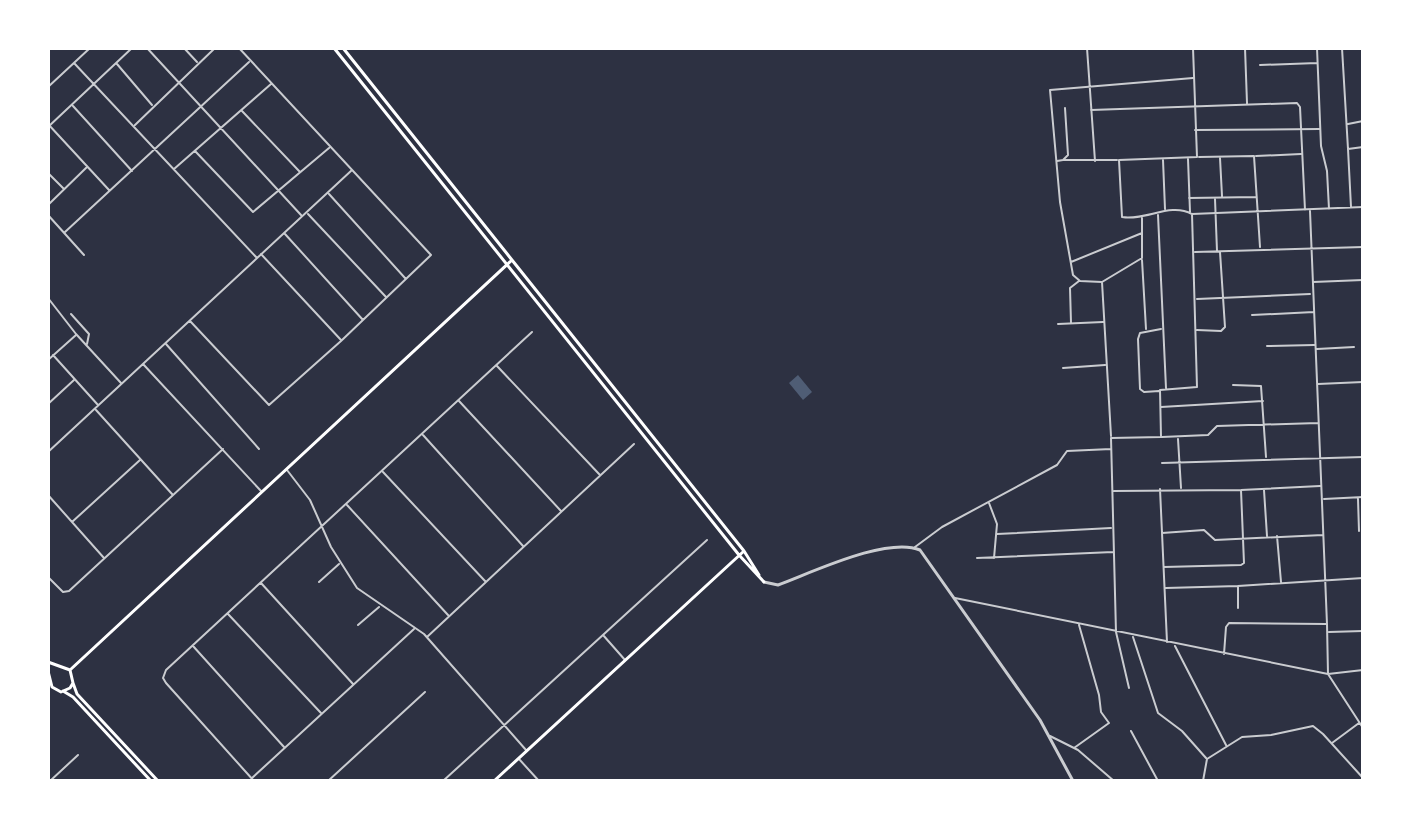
<svg xmlns="http://www.w3.org/2000/svg" width="1411" height="829" viewBox="0 0 1411 829" font-family="Lato,sans-serif">
<style>
.water{fill:#4f5d75}
.lines{fill:none;stroke-linecap:round;stroke-linejoin:round}
.minor{stroke:#caccd0;stroke-width:2}
.tertiary{stroke:#caccd0;stroke-width:3}
.secondary{stroke:#fff;stroke-width:3}
</style>
<rect width="100%" height="100%" fill="#2d3142"/>
<path class="water" d="M798,375L812,392L803,400L789,383Z"/>
<g class="lines">
<path class="minor" d="M147,48L301,215
M184,48L197,62
M1087,48L1095,161
M1245,48L1247,103
M1317,48L1321,146L1327,171L1329,209
M1342,48L1348,149
M1141,49V48
M74,63L257,258
M117,64L152,105
M1260,65L1317,63
M48,87L90,48
M73,106L132,171
M1091,110L1297,103L1300,107L1305,210
M242,111L300,172
M48,124L109,190
M1348,124L1363,121
M135,125L215,48
M48,127L132,48
M1195,130L1319,129
M195,151L253,212L329,148
M1256,156L1301,154
M1199,157L1254,156L1260,247
M1220,158L1222,196
M1188,159L1190,212
M1064,160H1117
M1163,160L1165,209
M1057,161L1063,160L1068,155L1065,108
M174,169L271,84
M48,173L64,189
M329,194L405,278
M1189,198L1256,197
M1215,199L1217,251
M48,205L87,167
M1351,207L1348,149L1363,147
M1310,211L1327,624L1328,674L1363,728
M308,214L386,297
M1192,214C1170,202 1146,221 1122,217L1119,160L1197,157L1193,48
M48,215L84,255
M1158,215L1166,388
M65,232L249,62
M285,234L363,320
M1195,252L1363,247
M261,254L341,340
M1142,260L1146,329
M1071,262L1142,233
M1102,282L1080,281L1073,275L1060,202L1050,90L1193,78
M1313,282L1363,280
M48,298L76,334L121,383
M1197,299L1310,294
M71,314L89,334L87,344
M1252,315L1314,312
M190,321L269,405L341,341L431,255L239,48
M1071,323L1070,288L1079,281
M1058,324L1103,322
M1197,330L1221,331L1225,327L1220,252
M166,344L259,449
M1267,346L1314,345
M1317,349L1354,347
M53,355L98,405
M48,360L76,335
M143,364L261,491
M497,366L600,475
M1063,368L1105,365
M1318,384L1363,382
M1233,385L1261,386L1266,457
M1159,391L1144,392L1140,389L1138,339L1140,333L1161,329
M459,401L561,511
M48,404L74,380
M1161,407L1263,401
M96,410L172,494
M423,435L523,546
M1111,436L1102,282L1142,258V218
M1162,437L1208,435L1217,426L1318,423
M1178,439L1181,488
M48,452L352,170
M1162,463L1363,457
M287,470L310,500L331,547L357,588L424,634L526,750
M383,472L485,581
M1160,489L1167,642
M1264,490L1267,536
M1114,491L1241,490L1320,486
M48,495L104,558
M1324,499L1363,497
M1358,499L1359,531
M989,503L997,524L994,558
M347,505L448,615
M72,522L140,460
M1162,533L1204,530L1215,540L1323,535
M997,534L1111,528
M1277,536L1281,582
M915,547L942,527L1057,465L1067,451L1111,449
M977,558L1113,552
M1164,567L1241,565L1244,563L1241,490
M48,577L63,592L69,591L223,449
M319,582L339,564
M261,583L353,684
M1238,586L1363,578
M1166,588L1238,586V608
M955,598L1328,674L1363,670
M228,614L321,713
M358,625L379,607
M1329,632L1363,631
M603,635L625,660
M427,637L634,444
M1133,637L1158,713L1182,731L1206,758
M193,646L284,747
M1175,646L1226,745
M1224,654L1226,627L1229,623L1326,624
M1129,688L1116,632L1111,438L1161,437L1160,390L1197,387L1192,214L1363,207
M1131,731L1158,781
M1050,736L1078,750L1114,781
M1332,743L1359,723
M1074,748L1109,723L1101,712L1099,695L1079,625
M519,759L539,781
M252,778L414,629
M50,781L78,755
M254,781L166,683L163,678L166,670L532,332
M328,781L425,692
M443,781L707,540
M1203,781L1207,759L1242,737L1271,735L1313,726L1323,734L1363,778"/>
<path class="tertiary" d="M764,582L778,585C811,573 887,536 920,550L1040,720L1073,781"/>
<path class="secondary" d="M334,48L739,555L764,582
M343,48L744,551L759,575
M48,662L70,670
M70,670L512,260
M48,671L52,687L61,692L70,688L73,683L70,670
M73,683L77,694L158,781
M63,691L73,697L151,781
M494,781L744,551"/>
</g>
<rect width="1411" height="829" fill="none" stroke="#ffffff" stroke-width="100"/>
</svg>
